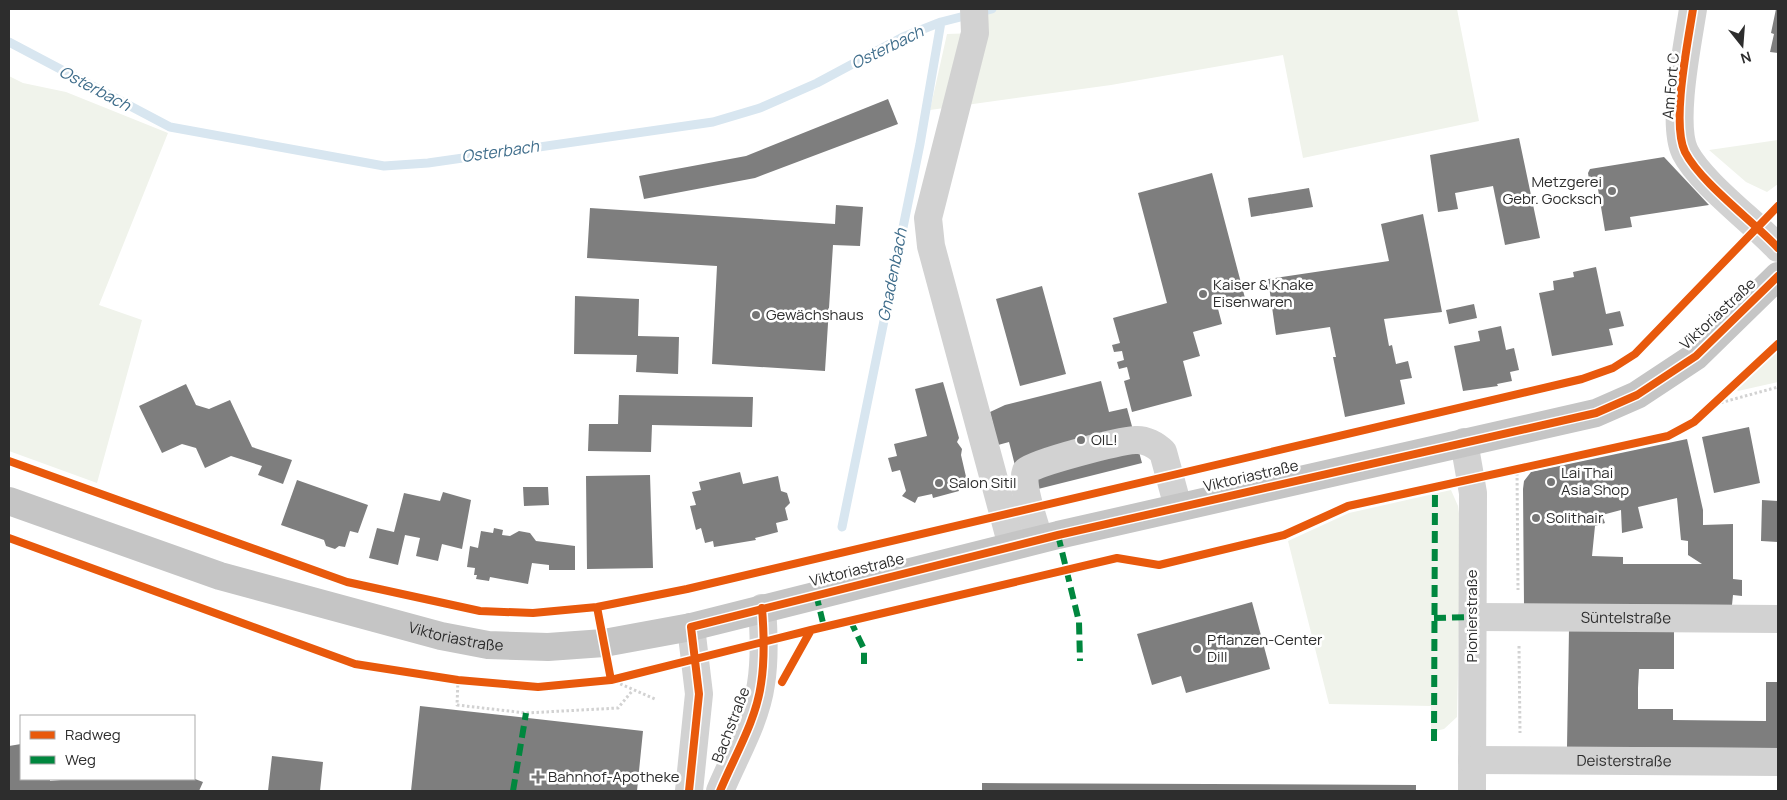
<svg xmlns="http://www.w3.org/2000/svg" width="1787" height="800" viewBox="0 0 1787 800" font-family="Manrope,sans-serif">
<style>
.green{fill:#f0f3eb}
.lines{fill:none;stroke-linecap:round;stroke-linejoin:round}
.stream{stroke:#d8e6f0;stroke-width:9}
.building{fill:#7e7e7e;fill-rule:evenodd}
.path{stroke:#d2d2d2;stroke-width:3;stroke-dasharray:2.5 2.5;stroke-linecap:butt}
.minor{stroke:#d2d2d2;stroke-width:28}
.major{stroke:#c5c5c5;stroke-width:28}
.quiet{stroke:#00873e;stroke-width:6;stroke-dasharray:12 6;stroke-linecap:butt}
.cycleway-casing{stroke:#fff;stroke-width:11}
.cycleway{stroke:#e8590c;stroke-width:8}
.poi-dot{fill:#767676;stroke:#fff;stroke-width:2}
.labels{text-anchor:middle;stroke-width:5;stroke-linejoin:round;paint-order:stroke}
.street-label{font-size:15px;fill:#2d2d2d;stroke:#fff}
.poi-label{font-size:15px;fill:#2d2d2d;stroke:#fff;text-anchor:start}
.water-label{font-size:16px;font-style:italic;fill:#3f6d8b;stroke:#fff}
</style>
<rect width="100%" height="100%" fill="#fff"/>
<path class="green" d="M974,9H1457L1479,121L1303,158L1283,55L1111,85L930,110L947,34L975,33Z
M9,76L23,83L66,92L168,133L99,305L142,320L97,483L9,451Z
M1778,140V184L1767,192L1746,182L1709,150Z
M1778,351V382L1738,391L1737,390Z
M1451,490L1458,506L1461,529L1457,717L1444,729L1431,732V706L1329,704L1288,541L1349,513Z"/>
<g class="lines">
<path class="stream" d="M9,42L170,127L384,166L428,163L713,122L760,108L817,83L903,37L941,22L992,9
M842,527L920,144L941,22"/>
</g>
<path class="building" d="M1776,9H1778V53L1770,52L1774,34L1771,33Z
M888,99L898,124L755,178L644,199L639,176L746,156Z
M1519,138L1540,238L1505,245L1493,186L1455,193L1458,209L1438,212L1430,155Z
M1664,157L1709,205L1630,217L1632,227L1605,231L1597,183L1590,185L1588,173L1590,169Z
M1212,173L1245,298L1217,305L1222,324L1193,332L1200,356L1183,361L1192,396L1132,412L1124,381L1130,379L1127,367L1119,369L1117,362L1124,360L1122,351L1114,352L1112,345L1120,343L1113,318L1167,303L1138,193Z
M1309,188L1313,207L1251,217L1248,198Z
M836,205L863,207L860,246L833,245L825,371L712,364L717,266L587,258L590,208L835,224Z
M1423,214L1442,312L1384,319L1389,346L1392,345L1396,364L1408,361L1412,378L1400,380L1405,404L1345,417L1333,357H1336L1330,327L1276,335L1268,279L1389,261L1381,224Z
M1596,267L1606,314L1620,311L1624,326L1609,329L1613,345L1552,356L1539,293L1554,290L1553,281L1574,277L1573,272Z
M1042,286L1066,374L1020,386L996,299Z
M575,296L639,299L638,336L679,337L678,374L636,372L637,355L574,354Z
M1474,304L1477,318L1449,324L1446,310Z
M1501,326L1506,350L1514,348L1519,370L1510,372L1512,381L1497,384L1498,386L1463,391L1454,346L1480,341L1478,331Z
M1101,381L1109,412L1127,408L1142,463L1022,493L1009,442L998,445L990,412L1005,405Z
M943,382L959,438L957,442L962,449L961,455L967,481L965,480L956,482L959,491L933,498L932,494L918,497L915,503L902,496L906,491L900,470L892,472L888,458L897,456L894,444L927,436L915,389Z
M186,384L196,405L209,409L230,400L252,447L292,460L283,484L258,475L262,466L231,456L205,468L196,448L182,444L162,453L139,406Z
M619,395L753,397L752,427L652,425L651,452L588,451L589,424H618Z
M1749,427L1760,483L1714,493L1702,437Z
M1687,439L1703,510V525L1733,524V579L1742,580V596L1733,595L1732,605L1524,604L1523,489L1524,481L1531,472ZM1677,498L1681,540L1688,541V555L1702,564H1623V557L1592,556L1595,526L1605,523L1602,515L1621,510L1622,533L1643,528L1638,507Z
M740,472L743,484L778,476L781,491L787,493L790,503L785,508L788,520L776,523L778,532L755,538L756,540L714,547L713,541L705,543L701,528L696,530L690,506L696,505L692,492L701,490L699,482Z
M650,475L653,568L587,569L586,476Z
M297,480L368,505L358,533L350,531L345,547L339,546L335,549L326,546L324,540L281,525Z
M523,487H548L549,505L524,506Z
M443,492L471,500L462,549L442,544L438,561L416,556L420,538L405,535L398,565L369,558L377,528L394,532L404,493L440,501Z
M1762,500L1778,501V542L1761,541Z
M494,528L503,530L502,535L510,536L519,531L530,533L536,541L575,546V570H549V565L532,563L528,584L490,577L489,581L476,579L477,575H474L475,568L467,567L470,546L478,548L481,531L493,533Z
M1252,602L1270,669L1186,693L1181,676L1152,685L1137,634Z
M1569,629L1674,630V669H1639L1638,688V709H1673V720L1766,721V682H1778V748L1567,747Z
M420,706L643,731L637,791H411Z
M21,744V779H50V781L72,779H195L203,782L199,791H9V746Z
M272,756L323,762L320,791H268Z
M982,783L1416,785V791H982Z"/>
<g class="lines">
<path class="path" d="M1716,404L1778,387
M1517,468L1518,590
M1519,646L1520,733
M458,680L457,705L526,713L618,708L633,690
M611,680L655,699"/>
<g class="minor">
<path d="M974,9L975,33L928,218L931,246L1012,546"/>
<path d="M1693,9C1688,42 1671,123 1685,152C1701,183 1753,221 1778,248"/>
<path d="M1464,442L1473,493L1472,791"/>
<path d="M1039,539C1035,523 1020,486 1026,471C1037,462 1118,441 1135,440C1145,439 1156,445 1163,452L1178,507"/>
<path id="s1" d="M1472,617L1778,619"/>
<path id="s2" d="M1472,760L1778,762"/>
<path d="M689,791L699,694L691,627"/>
<path d="M720,791C734,757 756,721 761,684C765,659 764,633 762,608"/>
</g>
<path class="major" id="s3" d="M9,501L220,576L441,636L488,645L548,647L604,643L691,627L1058,535L1596,413L1637,395L1696,356L1778,276"/>
<path class="quiet" d="M1058,535L1079,622L1080,661
M816,594L824,627
M1434,618L1472,617
M850,620L864,649V664
M1434,741L1435,486
M513,791L526,713"/>
<defs>
<path id="cycleway" d="M1693,9C1688,42 1671,123 1685,152C1701,183 1753,221 1778,248
M9,461L347,582L480,611L533,613L597,607L687,589L1582,379L1613,368L1635,354L1778,206
M9,538L355,664L458,680L538,687L611,680L811,630
M597,607L611,680
M782,682L811,630L1117,558L1159,565L1284,535L1348,506L1668,436L1694,422L1778,344
M689,791L699,694L691,627L1058,535L1596,413L1637,395L1696,356L1778,276
M720,791C734,757 756,721 761,684C765,659 764,633 762,608"/>
</defs>
<use href="#cycleway" class="cycleway-casing"/>
<use href="#cycleway" class="cycleway"/>
</g>
<g class="poi-dot">
<circle cx="1612" cy="191" r="5"/>
<circle cx="1203" cy="294" r="5"/>
<circle cx="756" cy="315" r="5"/>
<circle cx="1081" cy="440" r="5"/>
<circle cx="1551" cy="482" r="5"/>
<circle cx="939" cy="483" r="5"/>
<circle cx="1536" cy="518" r="5"/>
<circle cx="1197" cy="649" r="5"/>
<path d="M535.5 769.5h5v5h5v5h-5v5h-5v-5h-5v-5h5z"/>
</g>
<g class="labels">
<g class="street-label">
<text transform="translate(1671 86) rotate(-85)" y="5">Am Fort C</text>
<text transform="translate(1718 314) rotate(-43)" y="5">Viktoriastraße</text>
<text transform="translate(1251 476) rotate(-13)" y="5">Viktoriastraße</text>
<text transform="translate(857 570) rotate(-14)" y="5">Viktoriastraße</text>
<text transform="translate(1472 616) rotate(-90)" y="5">Pionierstraße</text>
<text dy="5" stroke="none"><textPath href="#s1" startOffset="154">Süntelstraße</textPath></text>
<text dy="5" stroke="none"><textPath href="#s3" startOffset="468">Viktoriastraße</textPath></text>
<text transform="translate(731 725) rotate(-69)" y="5">Bachstraße</text>
<text dy="5" stroke="none"><textPath href="#s2" startOffset="152">Deisterstraße</textPath></text>
</g>
<g class="poi-label">
<text x="1602" y="187" text-anchor="end">Metzgerei<tspan x="1602" dy="17">Gebr. Gocksch</tspan></text>
<text x="1213" y="290">Kaiser &amp; Knake<tspan x="1213" dy="17">Eisenwaren</tspan></text>
<text x="766" y="320">Gewächshaus</text>
<text x="1091" y="445">OIL!</text>
<text x="1561" y="478">Lai Thai<tspan x="1561" dy="17">Asia Shop</tspan></text>
<text x="949" y="488">Salon Sitil</text>
<text x="1546" y="523">Solithair</text>
<text x="1207" y="645">Pflanzen-Center<tspan x="1207" dy="17">Dill</tspan></text>
<text x="548" y="782">Bahnhof-Apotheke</text>
</g>
<g class="water-label">
<text transform="translate(887 47) rotate(-26)" y="6">Osterbach</text>
<text transform="translate(95 88) rotate(28)" y="6">Osterbach</text>
<text transform="translate(500 151) rotate(-8)" y="6">Osterbach</text>
<text transform="translate(892 275) rotate(-79)" y="6">Gnadenbach</text>
</g>
</g>
<rect width="1787" height="800" fill="none" stroke="#2d2d2d" stroke-width="20"/>
<rect x="20" y="715" width="175" height="65" fill="#ffffff" stroke="#ababab"/>
<rect x="30" y="731" width="25" height="8" fill="#e8590c" stroke="#ababab"/>
<text x="65" y="740" font-size="15" fill="#2d2d2d">Radweg</text>
<rect x="30" y="756" width="25" height="8" fill="#00873e" stroke="#ababab"/>
<text x="65" y="765" font-size="15" fill="#2d2d2d">Weg</text>
<g transform="translate(1742 45) rotate(163)" stroke="#ffffff" stroke-width="4" paint-order="stroke">
<path d="M0-4L9 19L0 12L-9 19Z" fill="#2d2d2d"/>
<text y="-8" font-size="14" font-weight="bold" text-anchor="middle" fill="#2d2d2d">N</text>
</g>
</svg>
